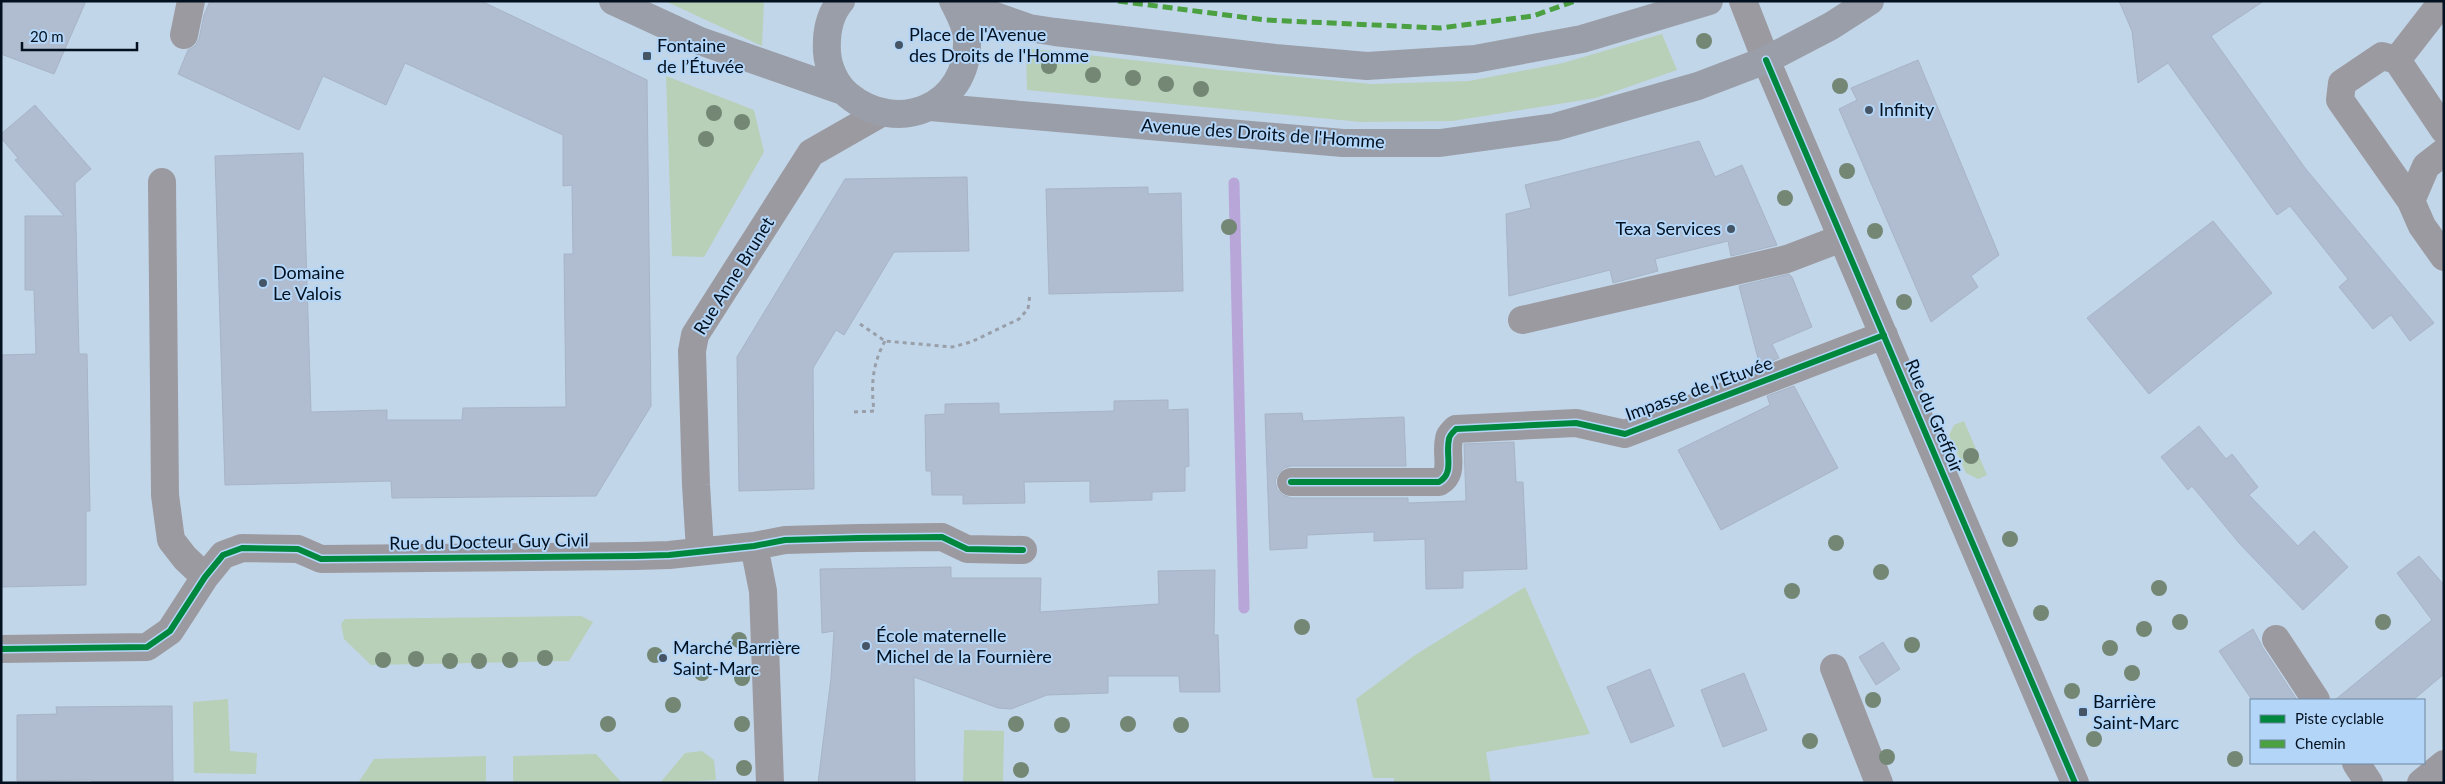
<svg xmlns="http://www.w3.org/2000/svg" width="2445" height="784" viewBox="0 0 2445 784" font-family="Lato,sans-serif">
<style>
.green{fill:#b8cfb8}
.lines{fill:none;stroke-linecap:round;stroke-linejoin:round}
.stream{stroke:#b8a6d9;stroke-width:11}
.building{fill:#b0bdd1;stroke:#a7b4c6}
.path{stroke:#999fa9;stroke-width:3;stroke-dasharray:4 4;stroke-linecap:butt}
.minor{stroke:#9c9aa1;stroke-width:28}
.major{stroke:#9a9ea8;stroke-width:28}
.quiet{stroke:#4ba041;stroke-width:5;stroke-dasharray:10 5;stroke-linecap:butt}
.cycleway-casing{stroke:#b3d6f8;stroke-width:9}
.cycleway{stroke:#00873e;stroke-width:6}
.tree{fill:#738774}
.poi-dot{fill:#455566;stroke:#b3d6f8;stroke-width:2}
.labels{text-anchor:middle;stroke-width:4;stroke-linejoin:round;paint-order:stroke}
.poi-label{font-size:18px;fill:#02101f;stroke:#b3d6f8;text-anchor:start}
.street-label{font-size:18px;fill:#02101f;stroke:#b3d6f8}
</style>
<rect width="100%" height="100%" fill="#c2d6e9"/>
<path class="green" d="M665,1H764L762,46Z
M1662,34L1677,70L1596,98L1452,121L1361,122L1027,90L1026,48L1221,70L1371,84L1469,81L1563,63Z
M666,76L754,110L764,152L704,257L672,256Z
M1964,421L1987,475L1978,479L1966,473L1949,435L1954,425Z
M1525,587L1590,734L1486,752L1491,783H1394V778H1373L1356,699L1415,655Z
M581,616L593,622L569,661L371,665L344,639L341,624L345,619Z
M228,699L230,751L257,753L256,774L194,773L193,702Z
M964,730L1004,731L1003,783H963Z
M702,751L714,760L716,780L660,783L685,753Z
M596,754L622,783H513V756Z
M486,756V782L358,783L374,759Z"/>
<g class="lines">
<path class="stream" d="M1234,183L1244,608"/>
</g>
<path class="building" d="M1,1H86L54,74L1,54Z
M210,1H481L647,80L651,406L596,496L392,498L391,481L225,485L215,156L303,153L311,412L387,410V420H462L463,408L566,407L564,254H573L572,185L563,186V135L405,63L386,105L323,76L299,130L178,74L188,50L195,46L199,39L204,15Z
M2119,1H2264L2211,36L2305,168L2434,323L2410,341L2391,315L2373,329L2339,287L2348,279L2290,206L2277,215L2168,63L2138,83L2132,31Z
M1918,60L1999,255L1971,276L1978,287L1931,322L1839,109L1857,100L1851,88Z
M35,105L91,169L75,183L79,354H87L90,511H86V585L1,587V355L36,354L34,290H25V216H64L15,160L18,158L1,138V134Z
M1699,141L1715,177L1742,165L1777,245L1731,256L1728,241L1655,259L1658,271L1613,283L1610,270L1509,296L1506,214L1531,208L1525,185Z
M967,177L969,251L894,252L844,335L836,330L813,368L814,489L739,491L737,357L845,179Z
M1148,187V194L1181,193L1183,291L1049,294L1046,189Z
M2213,221L2272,293L2149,394L2087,318Z
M1789,274L1792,277L1812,327L1772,344L1779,358L1760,366L1739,286Z
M1794,386L1838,468L1721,530L1678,450L1770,405L1767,396Z
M1168,400V410L1188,409L1189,466L1185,467V491L1152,492V500L1090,502V481L1024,482L1025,503L963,504V495H932L931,471H926L925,415L945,414V404L999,403V414L1114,411V401Z
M1302,413L1303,421L1404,417L1406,466H1291L1284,468L1277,475L1275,482L1277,489L1283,495L1291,498H1408V503L1466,501L1464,444L1514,442L1516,482H1523L1527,569L1463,571V588L1426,589L1425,539L1374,541V532L1307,535V548L1270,550L1265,414Z
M2199,426L2226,459L2232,454L2258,487L2249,495L2298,546L2314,531L2348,567L2303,610L2239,543L2192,486L2188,490L2161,457Z
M2419,556L2444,585V674L2413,700H2335L2432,620L2397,573Z
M951,567V578H1041L1040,612L1159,604L1158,571L1215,570L1214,635H1218L1220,692H1180L1179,676H1108V693L1047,695L1011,709L998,708L914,677L915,783H818L831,678L834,631L822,633L820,569Z
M2253,629L2263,648L2297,700H2252L2219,651Z
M1883,642L1900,669L1876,685L1859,657Z
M1650,669L1674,726L1631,743L1607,687Z
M1744,673L1767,730L1723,747L1701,690Z
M172,706L173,783H92V780L17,781V715L57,714L56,707Z"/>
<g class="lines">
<path class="path" d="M860,324L885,341L952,347L971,342L1019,319L1028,309L1030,294
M854,412L874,411C871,385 872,365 885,341"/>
<path class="minor" d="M1743,1L1766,60L2075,783
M184,35L191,1
M2397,60L2439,6
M2444,130L2397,60L2382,56L2342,83L2340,100L2411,201L2422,226L2444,257
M162,182L165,495L171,540L185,558L205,577
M2411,201L2426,166L2444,152
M1522,320L1787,259L1842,238
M1291,482H1439C1455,473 1445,455 1449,439C1449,436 1453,432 1456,429L1576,423L1625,434L1884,335
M754,546L763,591L770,783
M700,550L696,485L692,351L695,335L811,153L881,113
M2276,639L2316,700
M1,649L147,647L170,631L205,577L223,555L242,548L298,549L321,559L636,556L669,555L754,546L785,540L858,538L942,537L967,549L1023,550
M1834,668L1879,783
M2356,763L2369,783
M2421,783L2444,764"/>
<path class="major" d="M613,1L700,41L843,91
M841,1C829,15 826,34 827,52C828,68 836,85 848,95C897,136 969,107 967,40C967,26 959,13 953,1
M953,1L1029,28L1055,32L1275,58L1367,66L1475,59L1582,39L1709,1
M930,107L1343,143H1440L1555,127L1698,86L1766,60L1831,26L1870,1"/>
<path class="quiet" d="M1118,1L1265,20L1440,28L1533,16L1575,1"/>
<defs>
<path id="cycleway" d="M1766,60L2075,783
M1291,482H1439C1455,473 1445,455 1449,439C1449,436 1453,432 1456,429L1576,423L1625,434L1884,335
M1,649L147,647L170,631L205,577L223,555L242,548L298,549L321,559L636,556L669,555L754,546L785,540L858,538L942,537L967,549L1023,550"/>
</defs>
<use href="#cycleway" class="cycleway-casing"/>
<use href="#cycleway" class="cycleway"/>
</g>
<g class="tree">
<circle cx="1704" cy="41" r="8"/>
<circle cx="1049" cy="66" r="8"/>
<circle cx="1093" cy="75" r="8"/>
<circle cx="1133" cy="78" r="8"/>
<circle cx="1166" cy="84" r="8"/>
<circle cx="1840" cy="86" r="8"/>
<circle cx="1201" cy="89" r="8"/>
<circle cx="714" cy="113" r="8"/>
<circle cx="742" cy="122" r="8"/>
<circle cx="706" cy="139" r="8"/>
<circle cx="1847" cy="171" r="8"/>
<circle cx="1785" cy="198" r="8"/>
<circle cx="1229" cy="227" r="8"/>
<circle cx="1875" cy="231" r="8"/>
<circle cx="1904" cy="302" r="8"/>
<circle cx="1971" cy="456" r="8"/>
<circle cx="2010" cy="539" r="8"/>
<circle cx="1836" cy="543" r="8"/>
<circle cx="1881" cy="572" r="8"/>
<circle cx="2159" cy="588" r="8"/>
<circle cx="1792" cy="591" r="8"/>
<circle cx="2041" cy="613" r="8"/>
<circle cx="2180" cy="622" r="8"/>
<circle cx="2383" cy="622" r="8"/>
<circle cx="1302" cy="627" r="8"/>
<circle cx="2144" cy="629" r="8"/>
<circle cx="739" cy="640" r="8"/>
<circle cx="1912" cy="645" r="8"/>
<circle cx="2110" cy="648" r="8"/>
<circle cx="655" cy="655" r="8"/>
<circle cx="545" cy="658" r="8"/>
<circle cx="416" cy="659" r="8"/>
<circle cx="383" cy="660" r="8"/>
<circle cx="510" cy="660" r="8"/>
<circle cx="450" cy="661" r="8"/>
<circle cx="479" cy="661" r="8"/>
<circle cx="702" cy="673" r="8"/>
<circle cx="2132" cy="673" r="8"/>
<circle cx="742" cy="678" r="8"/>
<circle cx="2072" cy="691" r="8"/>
<circle cx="1873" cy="700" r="8"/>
<circle cx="673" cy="705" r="8"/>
<circle cx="608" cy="724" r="8"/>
<circle cx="742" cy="724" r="8"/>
<circle cx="1016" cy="724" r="8"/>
<circle cx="1128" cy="724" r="8"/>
<circle cx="1062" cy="725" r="8"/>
<circle cx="1181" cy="725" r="8"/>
<circle cx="2094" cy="739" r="8"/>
<circle cx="1810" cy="741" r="8"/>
<circle cx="1887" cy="757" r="8"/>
<circle cx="2235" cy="759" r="8"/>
<circle cx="744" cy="768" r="8"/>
<circle cx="1021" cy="770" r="8"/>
</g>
<g class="poi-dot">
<circle cx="899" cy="45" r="5"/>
<rect x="642" y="51" width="10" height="10" rx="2.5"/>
<circle cx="1869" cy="110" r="5"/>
<circle cx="1731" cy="229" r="5"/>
<circle cx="263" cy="283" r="5"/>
<circle cx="866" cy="646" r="5"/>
<circle cx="663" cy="658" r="5"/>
<rect x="2078" y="707" width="10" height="10" rx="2.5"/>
</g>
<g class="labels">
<g class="poi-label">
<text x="909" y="41">Place de l'Avenue<tspan x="909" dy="21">des Droits de l'Homme</tspan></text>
<text x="657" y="52">Fontaine<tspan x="657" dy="21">de l’Étuvée</tspan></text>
<text x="1879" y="116">Infinity</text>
<text x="1721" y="235" text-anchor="end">Texa Services</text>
<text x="273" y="279">Domaine<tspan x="273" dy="21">Le Valois</tspan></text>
<text x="876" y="642">École maternelle<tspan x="876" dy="21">Michel de la Fournière</tspan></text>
<text x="673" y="654">Marché Barrière<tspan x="673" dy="21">Saint-Marc</tspan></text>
<text x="2093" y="708">Barrière<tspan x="2093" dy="21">Saint-Marc</tspan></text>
</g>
<g class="street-label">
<text transform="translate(1263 134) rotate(4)" y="6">Avenue des Droits de l'Homme</text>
<text transform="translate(734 276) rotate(-58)" y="6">Rue Anne Brunet</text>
<text transform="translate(1699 389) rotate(-20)" y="6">Impasse de l'Etuvée</text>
<text transform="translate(1934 416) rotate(67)" y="6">Rue du Greffoir</text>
<text transform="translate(489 542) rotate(-1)" y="6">Rue du Docteur Guy Civil</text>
</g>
</g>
<rect width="2445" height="784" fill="none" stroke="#02101f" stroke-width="5"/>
<rect x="2250" y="699" width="175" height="65" fill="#b3d6f8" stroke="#6c87a1"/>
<rect x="2260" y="715" width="25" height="8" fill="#00873e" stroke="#6c87a1"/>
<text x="2295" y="724" font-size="15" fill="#02101f">Piste cyclable</text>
<rect x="2260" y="740" width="25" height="8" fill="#4ba041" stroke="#6c87a1"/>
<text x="2295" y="749" font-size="15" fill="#02101f">Chemin</text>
<path d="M22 42v8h115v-8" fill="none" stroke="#02101f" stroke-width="2.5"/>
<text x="30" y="42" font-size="15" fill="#02101f" stroke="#b3d6f8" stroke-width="4" paint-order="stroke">20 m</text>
</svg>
